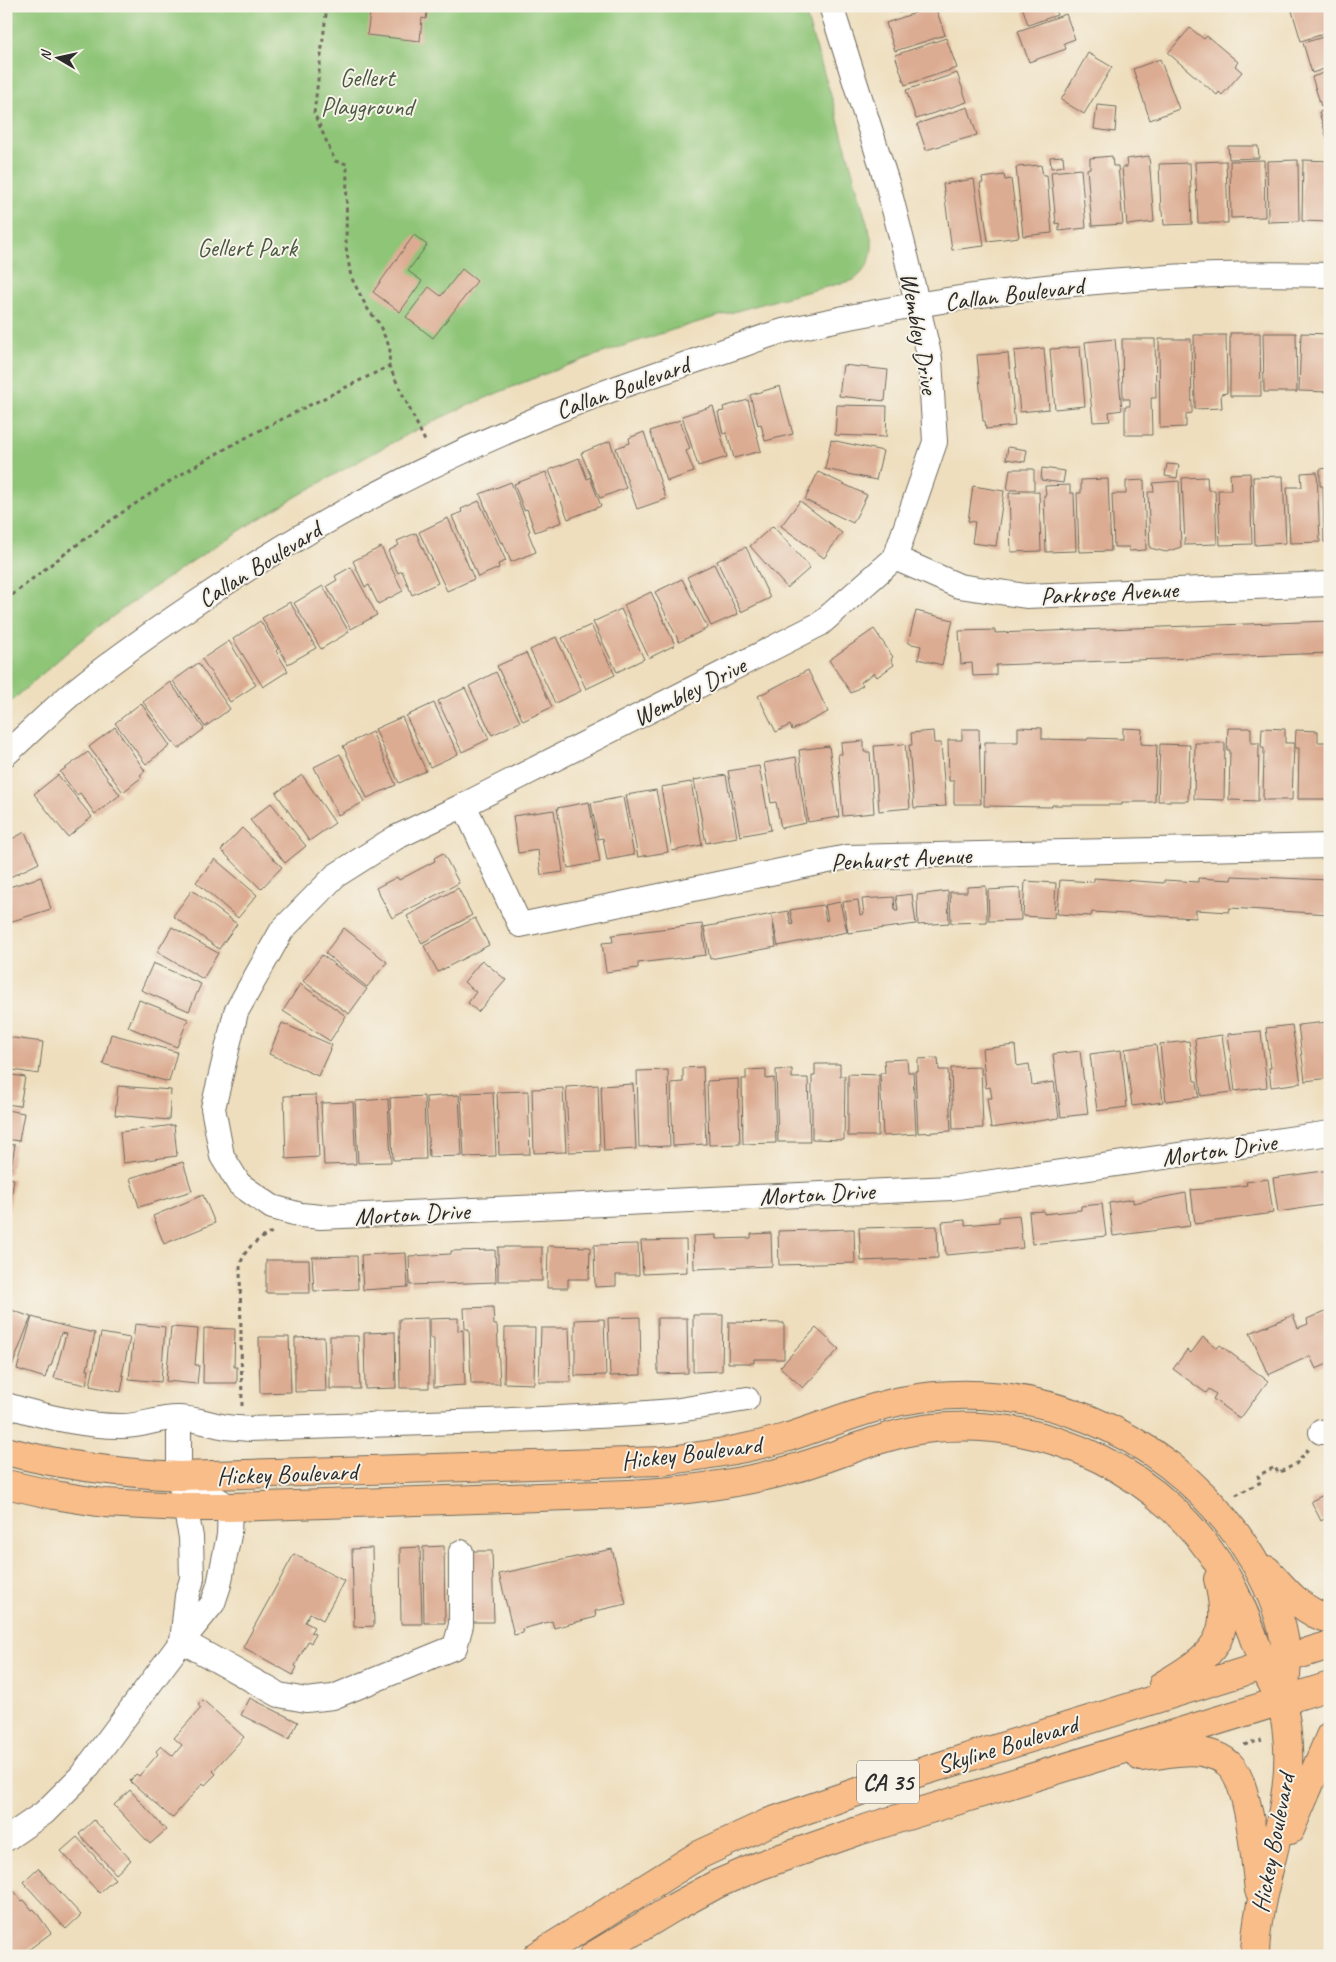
<svg xmlns="http://www.w3.org/2000/svg" width="1336" height="1962" viewBox="0 0 1336 1962" font-family="Caveat,sans-serif">
<style>
.green{fill:#8ec577;stroke:#5c7851}
.building{fill:#dcac92}
.lines{fill:none;stroke-linecap:round;stroke-linejoin:round}
.minor-casing{stroke:#6f6a5e;stroke-width:26}
.major-casing{stroke:#6f6a5e;stroke-width:30}
.path{stroke:#6f6a5e;stroke-width:3;stroke-dasharray:4 4;stroke-linecap:butt}
.minor{stroke:#fff;stroke-width:24}
.major{stroke:#f8bd89;stroke-width:28}
.labels{text-anchor:middle;stroke-width:4;stroke-linejoin:round;paint-order:stroke}
.shield{fill:#f7f3e8;stroke:#686764;stroke-width:1}
.shield-label{font-size:24px;font-weight:bold;fill:#2b2b2b}
.park-label{font-size:25px;fill:#495942;stroke:#f7f3e8}
.street-label{font-size:25px;fill:#2b2b2b;stroke:#f7f3e8}
</style>
<rect width="100%" height="100%" fill="#f7f3e8"/>
<filter id="ink" filterUnits="userSpaceOnUse"><feTurbulence type="fractalNoise" baseFrequency=".02" numOctaves="2"/><feDisplacementMap in="SourceGraphic" scale="10" xChannelSelector="R" yChannelSelector="G"/><feConvolveMatrix kernelMatrix="1 2 1 2 8 2 1 2 1" color-interpolation-filters="sRGB"/></filter>
<filter id="wash" filterUnits="userSpaceOnUse"><feTurbulence type="fractalNoise" baseFrequency=".0096" numOctaves="4" result="noise"/><feDisplacementMap in="SourceGraphic" scale="20" xChannelSelector="R" yChannelSelector="G"/><feGaussianBlur stdDeviation="1.12" result="paint"/><feColorMatrix in="noise" values="0 0 0 0 0 0 0 0 0 0 0 0 0 0 0 0 0 1.4 0 .05"/><feComposite in="paint" operator="in"/></filter>
<g filter="url(#wash)">
<rect width="100%" height="100%" fill="#eedebd"/>
<path class="green" d="M6,6H803L833,102L872,241C873,259 867,269 854,280C724,312 596,350 474,403C428,422 384,447 341,471C279,506 219,542 160,583C133,602 105,621 79,642C54,663 30,685 6,706Z"/>
<g id="blocks">
<path class="building" d="M366,6H428L426,19L422,18L420,41L367,35L370,13H366Z
M897,6H918V7L899,13Z
M935,6L945,35L895,51L886,23Z
M1022,6H1055L1057,15L1028,25Z
M1306,6H1330V32L1301,41L1292,11Z
M1066,14L1075,39L1064,43L1066,49L1029,62L1018,31Z
M1190,28L1204,39L1207,36L1238,62L1235,66L1242,72L1222,95L1219,92L1217,95L1168,53Z
M1330,35V67L1312,73L1303,43Z
M946,38L957,68L905,85L895,55Z
M1088,53L1112,67L1084,114L1061,100Z
M1160,59L1179,109L1150,120L1133,69Z
M1330,71V104L1321,106L1312,77Z
M957,73L967,102L916,119L906,90Z
M1097,105L1117,107L1115,132L1094,129Z
M968,107L977,135L926,150L917,124Z
M1330,109V141L1328,142L1319,112Z
M1228,146H1258L1259,158L1229,159Z
M1063,156L1064,166L1051,168L1050,157Z
M1112,156L1113,166H1118L1123,224L1092,226L1087,169L1090,168V158Z
M1149,156L1154,222L1127,225L1122,167H1127L1126,159Z
M1264,160L1265,217L1231,218L1230,161Z
M1298,160L1299,221L1268,222L1267,161Z
M1303,160L1330,161V222L1302,221Z
M1226,161L1228,223H1198L1195,162Z
M1190,163L1192,224L1164,225L1163,211H1161L1159,164Z
M1041,165L1043,175H1047L1052,233L1023,236L1016,167Z
M1081,169L1086,228L1059,231V223L1056,224L1051,172Z
M1004,175L1005,180L1011,179L1019,237L988,241L980,183H983L982,178Z
M974,179L984,246L952,250L943,184Z
M414,235L427,245L408,271L422,281L400,312L373,292Z
M462,269L477,281L433,338L406,317L429,287L441,296Z
M1230,333H1260L1261,396H1230Z
M1263,333H1296L1297,392H1264Z
M1301,333L1330,334L1329,392L1299,391Z
M1194,335H1226L1227,393L1221,394L1222,408L1195,409Z
M1115,339L1122,410L1109,412L1110,421L1093,422L1085,342Z
M1122,339H1155L1156,398H1151L1152,435H1125V406H1130V399H1123Z
M1159,339H1191L1192,413L1186,414V427L1160,428Z
M1080,347L1085,406L1055,409L1050,349Z
M1044,348L1049,409L1020,412L1014,351Z
M1008,353L1015,426L986,429L985,421H983L977,355Z
M843,365L888,370L885,401L839,396Z
M780,386L793,434L765,441L761,424L758,425L750,395Z
M748,400L761,451L734,458L727,433L723,434L718,412L724,411L723,407Z
M837,405L887,406L886,437L835,435Z
M713,406L727,457L698,466L682,416Z
M680,420L690,449L686,451L694,472L667,481L650,431Z
M644,432L666,499L637,509L616,448L630,443L629,438Z
M831,440L883,451L876,480L825,469Z
M610,441L626,488L600,498L581,453Z
M1008,447L1027,450L1025,462L1006,459Z
M579,458L587,479L590,477L601,506L568,519L549,470Z
M1167,464L1179,465L1177,478L1165,476Z
M1042,468L1065,471L1063,483L1041,480Z
M1330,468V541L1324,542L1323,486H1320V469Z
M1010,469H1034V490H1007Z
M546,472L562,522L535,532L527,509L524,510L514,484Z
M818,472L867,495L853,523L805,500Z
M1317,472L1320,542L1290,543L1287,487H1302L1301,473Z
M1250,473L1252,544L1220,545L1218,490H1231L1230,474Z
M1283,476L1286,543L1255,545L1253,477Z
M1207,477L1208,490H1215L1217,544L1185,545L1182,478Z
M1108,479L1111,551L1079,552L1077,493H1081V480Z
M1144,480L1146,550L1129,551V547H1114L1112,494H1126V481Z
M1179,481L1181,547L1166,552L1150,548L1148,492H1154L1153,483Z
M511,482L530,531L528,532L536,552L511,562L503,542L501,543L491,521L480,494Z
M1070,485V493H1074L1076,551L1046,552L1044,495H1046L1045,486Z
M973,486L1004,491L996,546L972,543L975,522L968,521Z
M1039,492L1041,551L1011,552L1009,493Z
M479,501L506,561L498,564L499,568L478,577L452,516L462,512L461,509Z
M800,501L842,533L824,558L781,526Z
M448,518L474,579L447,591L419,532Z
M773,526L810,568L787,588L750,546Z
M416,533L438,583L412,595L402,571L398,573L388,551L399,545L397,541Z
M381,547L403,591L378,604L369,585L365,587L353,561Z
M746,547L770,598L741,612L717,561Z
M714,564L738,614L711,626L687,577Z
M351,567L377,615L351,629L327,586L337,580L335,576Z
M682,579L708,628L679,642L655,592Z
M323,586L349,632L321,649L294,603Z
M651,592L675,645L649,658L624,605Z
M290,602L316,648L288,664L262,618Z
M621,609L644,659L617,672L593,622Z
M916,611L953,620L942,665L918,659L921,646L908,643Z
M260,621L278,649L276,651L288,671L263,687L233,639Z
M1330,621V653L996,665V675L973,676L972,663L961,664L959,631L995,630V633Z
M591,625L615,675L586,689L562,638Z
M874,629L893,657L891,659L894,665L877,677L874,673L861,682L863,685L851,693L829,660Z
M556,637L581,691L555,703L530,650Z
M229,641L256,685L230,702L202,659Z
M526,653L552,707L523,721L497,666Z
M198,663L230,709L205,727L173,681Z
M808,670L828,712L792,730L790,725L776,732L758,696Z
M496,672L520,722L492,735L469,686Z
M170,682L204,729L178,749L143,702Z
M465,688L489,739L462,752L438,701Z
M141,703L170,746L146,764L115,723Z
M434,703L458,754L430,767L406,716Z
M402,717L426,771L399,783L375,729Z
M115,727L145,771L140,775L142,777L123,792L89,747Z
M1018,727L1042,728V739L1087,740L1088,738L1123,739V728L1142,729L1141,744L1157,745L1155,802H1122V805H1052V807L984,806L985,742H1018Z
M1228,728H1251V743H1259L1258,801L1229,800L1230,750H1227Z
M1262,728L1285,729V743H1294L1292,800H1263L1264,748H1261Z
M962,729H979L981,804H954V781H949L948,740H962Z
M1296,730L1318,731V742H1330L1329,799H1298L1299,748H1295Z
M933,731L934,743H941L946,806L914,808L909,745H912L911,733Z
M372,732L396,785L367,798L343,746Z
M864,741V752H870L874,813L843,816L838,754H842L841,743Z
M1195,743H1225L1224,800L1194,799Z
M905,744L910,808L879,811L874,746Z
M1160,744L1190,745L1188,801H1158Z
M829,746L839,817L808,822L799,750Z
M88,752L120,795L95,814L80,793L77,795L60,772Z
M340,754L364,802L338,815L314,767Z
M796,757L806,823L781,828L776,802L771,803L764,763Z
M759,766L771,830L740,836L728,771Z
M58,775L92,817L68,837L34,794Z
M302,775L335,823L309,841L276,793Z
M726,775L737,837L706,843L694,780Z
M691,782L702,845L672,851L661,787Z
M656,790L668,852L638,857L626,795Z
M623,797L634,855L607,860L603,838L598,839L591,803Z
M589,802L600,862L568,868L557,808Z
M271,803L306,846L285,863L250,820Z
M554,810L563,872L541,875L538,850L518,853L513,816Z
M242,828L282,867L261,889L221,850Z
M25,832L39,863L6,879V842Z
M443,853L459,883L392,918L376,888L397,877L399,880L435,861L434,858Z
M215,859L257,895L238,918L196,882Z
M1232,876L1330,880V914L1230,908L1229,912L1196,910V918L1092,912L1091,916L1057,914L1060,880L1094,882V878L1164,883V880L1198,882V878L1231,880Z
M41,877L51,909L6,923V888Z
M1025,881L1056,883L1054,918L1023,916Z
M986,886L987,922L951,923L950,892H967V887Z
M458,888L472,915L422,943L407,916Z
M1020,888L1021,920L989,921L988,890Z
M192,890L237,924L219,949L173,916Z
M948,891L949,923L918,925L917,895Z
M912,894L916,924L848,933L843,902L858,900L860,915L864,914L862,899L894,897L895,911H898L896,896Z
M840,902L847,932L778,946L772,916L776,947L710,959L704,927L788,911L791,925L793,924L790,910L823,905L826,921L828,920L825,905Z
M475,918L489,945L438,972L424,946Z
M702,924L706,955L638,963V968L606,972L602,943L613,942L612,935Z
M172,927L218,953L203,979L157,952Z
M344,928L387,962L367,987L325,953Z
M322,955L367,989L349,1014L303,981Z
M482,960L506,980L478,1012L468,1003L476,992L464,982Z
M153,963L201,984L189,1011L141,990Z
M300,984L346,1016L330,1041L283,1011Z
M139,1000L188,1019L177,1047L128,1027Z
M1328,1022L1330,1078L1305,1081L1298,1025Z
M282,1023L332,1045L318,1076L269,1054Z
M1292,1025L1301,1083L1271,1087L1269,1068H1271L1266,1028Z
M1261,1031L1267,1087L1235,1091L1228,1034Z
M111,1034L177,1052L169,1082L103,1064Z
M1222,1035L1227,1072L1229,1071L1232,1092L1201,1096L1195,1039Z
M6,1037L43,1042L39,1074L6,1069Z
M1189,1041L1194,1081H1197L1199,1097L1166,1101L1160,1044Z
M1015,1045L1017,1066L1029,1064L1032,1085L1054,1082L1059,1118L991,1128L987,1098H992L990,1087L986,1088L982,1049Z
M1156,1045L1163,1102L1132,1106L1125,1049Z
M1121,1050L1127,1107L1097,1111L1090,1054Z
M1080,1051L1088,1114L1061,1117L1053,1054Z
M938,1058L939,1070H948L951,1131L918,1133L915,1071H918V1059Z
M907,1059L908,1072H913L916,1134L883,1136L880,1073H885L884,1060Z
M815,1064H840V1076H845L844,1140L812,1139V1076H815Z
M703,1067L706,1144L673,1146L671,1083L683,1082V1068Z
M981,1067L983,1128L953,1129L951,1068Z
M766,1069V1079L774,1078L776,1143L743,1144L742,1079H746V1070Z
M792,1069V1078H808L810,1142H778L776,1070Z
M668,1070L670,1146L639,1147L637,1071Z
M6,1074L25,1077L20,1106L6,1104Z
M848,1074L879,1075L878,1136H848Z
M738,1079L740,1144L709,1145L707,1081Z
M633,1084L636,1149L604,1151L601,1086Z
M598,1085L600,1151L569,1152L566,1087Z
M118,1086L171,1090L169,1120L115,1115Z
M563,1088L566,1152L534,1153L532,1089Z
M528,1091L530,1154L499,1155L497,1092Z
M493,1092L496,1156L464,1157L461,1093Z
M316,1095L319,1157L286,1159L284,1096Z
M459,1095L462,1156L429,1157L426,1097Z
M424,1096L426,1159L393,1160L390,1098Z
M388,1099L391,1162L358,1163L355,1101Z
M353,1102L356,1164L324,1165L321,1103Z
M6,1110L24,1113L19,1141L6,1139Z
M174,1125L177,1156L123,1163L120,1132Z
M6,1144L15,1145L10,1174H6Z
M183,1162L192,1191L139,1207L130,1178Z
M1330,1170V1204L1278,1212L1273,1178Z
M6,1178L14,1179L9,1210L6,1209Z
M1268,1179L1273,1213L1195,1224L1191,1190L1231,1187L1247,1185L1246,1182Z
M1186,1193L1190,1226L1113,1236L1109,1203L1133,1199V1203Z
M203,1195L215,1223L164,1244L153,1216Z
M1102,1204L1106,1236L1032,1244L1029,1212L1044,1211V1214L1081,1210V1206Z
M1019,1215L1023,1248L946,1255L942,1222L965,1220V1225L999,1222V1217Z
M937,1226L938,1258L861,1261L859,1228Z
M854,1229L855,1263L779,1265L778,1231Z
M771,1233L772,1266L694,1269L693,1236L716,1235V1239L751,1238V1234Z
M686,1240L687,1272L643,1274L641,1241Z
M638,1244L639,1275H616V1286L595,1287L594,1245Z
M548,1246L590,1247L589,1279H568V1288H547Z
M498,1247H542V1281H498Z
M495,1250L496,1282L410,1285L409,1256L451,1254V1251Z
M406,1253L408,1287L363,1290L361,1255Z
M357,1256L358,1289L314,1291L312,1257Z
M266,1260H309L310,1293H266Z
M493,1307L494,1325H497L500,1384H471L469,1329H465L464,1308Z
M6,1308L31,1317L11,1369L6,1367Z
M1330,1309V1363L1316,1369L1310,1356L1268,1375L1250,1333L1293,1315L1298,1328L1308,1324L1307,1319Z
M693,1315H723L722,1371L693,1372Z
M32,1317L63,1326L95,1333L87,1370H89L86,1385L54,1378L66,1334L61,1333L51,1366H49L45,1378L17,1369Z
M640,1317L641,1375L610,1376L608,1318Z
M428,1318L429,1388H400L399,1319Z
M458,1318V1331L463,1330L465,1385L434,1387V1338H430V1319Z
M657,1318H687L688,1373L658,1374Z
M604,1319L606,1375L575,1376V1320Z
M729,1322L784,1323V1359H754V1363H728Z
M135,1324L165,1327L161,1382L129,1379Z
M171,1327L198,1329L195,1365H199L197,1384L166,1381Z
M204,1328L235,1329L234,1367H237V1383H203Z
M505,1328H535L534,1384L504,1383Z
M541,1328H569L571,1382H539Z
M816,1328L839,1349L803,1388L780,1367Z
M395,1332L396,1388L365,1389L364,1333Z
M101,1333L130,1338L122,1375L124,1376L121,1392L90,1386Z
M330,1336H358L360,1389H330Z
M259,1337H289L291,1392L260,1393Z
M324,1337L326,1391L295,1392V1338Z
M1203,1337L1217,1348L1220,1345L1268,1381L1240,1419L1213,1399L1216,1394L1209,1389L1206,1393L1173,1369L1187,1350L1191,1353Z
M1330,1492V1526L1326,1518L1321,1521L1311,1501Z
M444,1546L445,1623H424L423,1547Z
M420,1547L422,1624H401L400,1548Z
M372,1548L374,1626L354,1627L352,1549Z
M612,1549L626,1604L595,1611L596,1617L554,1628L552,1621L522,1629L523,1633L514,1635L499,1574Z
M472,1551H492L494,1622H473Z
M294,1554L344,1581L323,1620L310,1613L305,1622L314,1627L311,1632L315,1634L311,1643L308,1641L295,1666L297,1667L293,1675L243,1647Z
M250,1698L298,1722L289,1739L241,1715Z
M203,1700L244,1737L213,1771L216,1774L205,1785L203,1783L172,1818L130,1781L136,1774L139,1776L158,1754L156,1751L161,1746L173,1756L182,1745L174,1738L201,1708L198,1705Z
M130,1790L166,1830L150,1844L114,1805Z
M94,1820L131,1860L116,1874L79,1834Z
M77,1837L115,1879L99,1893L61,1851Z
M38,1868L81,1915L66,1929L23,1882Z
M14,1891L22,1901L24,1900L32,1910L34,1909L51,1933L20,1956H6V1897Z"/>
</g>
</g>
<g filter="url(#ink)">
<use href="#blocks" fill-opacity="0" stroke="#6f6a5e" stroke-width="1"/>
<g class="lines">
<defs>
<path id="minor" d="M831,6L888,186L907,260L930,359L935,442L895,558L820,624L464,805L395,838L335,876L282,930L236,1012L213,1108L222,1156L239,1184L272,1207L301,1215L321,1217L951,1188L1330,1133
M895,558L959,586L1026,596L1330,584
M6,754C29,733 52,710 76,690C113,660 153,632 193,605C337,506 494,429 659,373C687,364 714,354 742,345C755,340 769,335 783,331C961,291 1148,270 1330,275
M464,805L520,925L847,857L1330,846
M6,1405C42,1416 82,1426 120,1426C140,1427 157,1418 177,1418C194,1418 209,1424 226,1427C234,1428 242,1428 249,1429L542,1419L634,1414L673,1411L747,1399
M179,1418V1476L191,1537L192,1579L187,1596L182,1641
M1321,1432L1330,1431
M182,1641L279,1695L306,1700L333,1697L455,1647L461,1625V1552
M6,1839L44,1813L81,1776L182,1641L213,1603L219,1585L229,1535L230,1507L179,1476"/>
<path id="major" d="M6,1451C63,1466 120,1473 179,1476L662,1461C703,1456 745,1450 785,1438C824,1426 862,1409 901,1401C1030,1376 1160,1429 1237,1535C1270,1582 1299,1644 1281,1701
M6,1484L54,1495L104,1503L184,1507H230L629,1494C686,1491 742,1484 796,1468C843,1454 885,1433 933,1428C1049,1416 1166,1474 1225,1574C1241,1601 1252,1632 1262,1662C1267,1675 1275,1687 1280,1700C1286,1714 1287,1732 1288,1747C1292,1819 1256,1885 1255,1956
M1267,1570C1285,1590 1303,1613 1330,1619
M1163,1685C1212,1656 1234,1640 1218,1579
M1141,1757C1160,1755 1184,1749 1202,1752C1212,1754 1223,1758 1230,1765C1250,1785 1255,1861 1259,1890
M1290,1830L1330,1736
M537,1956L699,1855L770,1822L863,1790L1330,1645
M593,1956L673,1908L717,1884L761,1865L858,1831L1330,1686"/>
</defs>
<use href="#minor" class="minor-casing"/>
<use href="#major" class="major-casing"/>
<path class="path" d="M327,6L314,113L335,161L347,164L346,247L351,277L367,308L378,322L390,348L389,366L426,443
M6,600C70,548 137,499 209,458C267,425 329,396 389,366
M242,1406L240,1266C245,1247 256,1241 272,1232
M1236,1495L1261,1482L1258,1476L1259,1475L1275,1467L1278,1473L1296,1464L1308,1449
M1244,1745L1262,1740"/>
<use href="#minor" class="minor"/>
<use href="#major" class="major"/>
</g>
</g>
<g class="labels">
<rect class="shield" x="857" y="1760.5" width="62" height="43" rx="4"/>
<g class="shield-label">
<text x="888" y="1790">CA 35</text>
</g>
<g class="park-label">
<text x="367" y="86">Gellert<tspan x="367" dy="29">Playground</tspan></text>
<text x="247" y="256">Gellert Park</text>
</g>
<g class="street-label">
<text transform="translate(1014 293) rotate(-7)" y="9">Callan Boulevard</text>
<text transform="translate(920 333) rotate(80)" y="9">Wembley Drive</text>
<text transform="translate(622 387) rotate(-20)" y="9">Callan Boulevard</text>
<text transform="translate(259 564) rotate(-32)" y="9">Callan Boulevard</text>
<text transform="translate(1109 592) rotate(-3)" y="9">Parkrose Avenue</text>
<text transform="translate(689 691) rotate(-27)" y="9">Wembley Drive</text>
<text transform="translate(901 858) rotate(-3)" y="9">Penhurst Avenue</text>
<text transform="translate(1219 1149) rotate(-8)" y="9">Morton Drive</text>
<text transform="translate(817 1193) rotate(-3)" y="9">Morton Drive</text>
<text transform="translate(412 1213) rotate(-3)" y="9">Morton Drive</text>
<text transform="translate(691 1452) rotate(-7)" y="9">Hickey Boulevard</text>
<text transform="translate(287 1473) rotate(-2)" y="9">Hickey Boulevard</text>
<text transform="translate(1007 1744) rotate(-17)" y="9">Skyline Boulevard</text>
<text transform="translate(1272 1843) rotate(-79)" y="9">Hickey Boulevard</text>
</g>
</g>
<rect width="1336" height="1962" fill="none" stroke="#f7f3e8" stroke-width="25"/>
<g transform="translate(58 58) rotate(279)" stroke="#f7f3e8" stroke-width="4" paint-order="stroke">
<path d="M0-4L9 19L0 12L-9 19Z" fill="#2b2b2b"/>
<text y="-8" font-size="14" font-weight="bold" text-anchor="middle" fill="#2b2b2b">N</text>
</g>
</svg>
